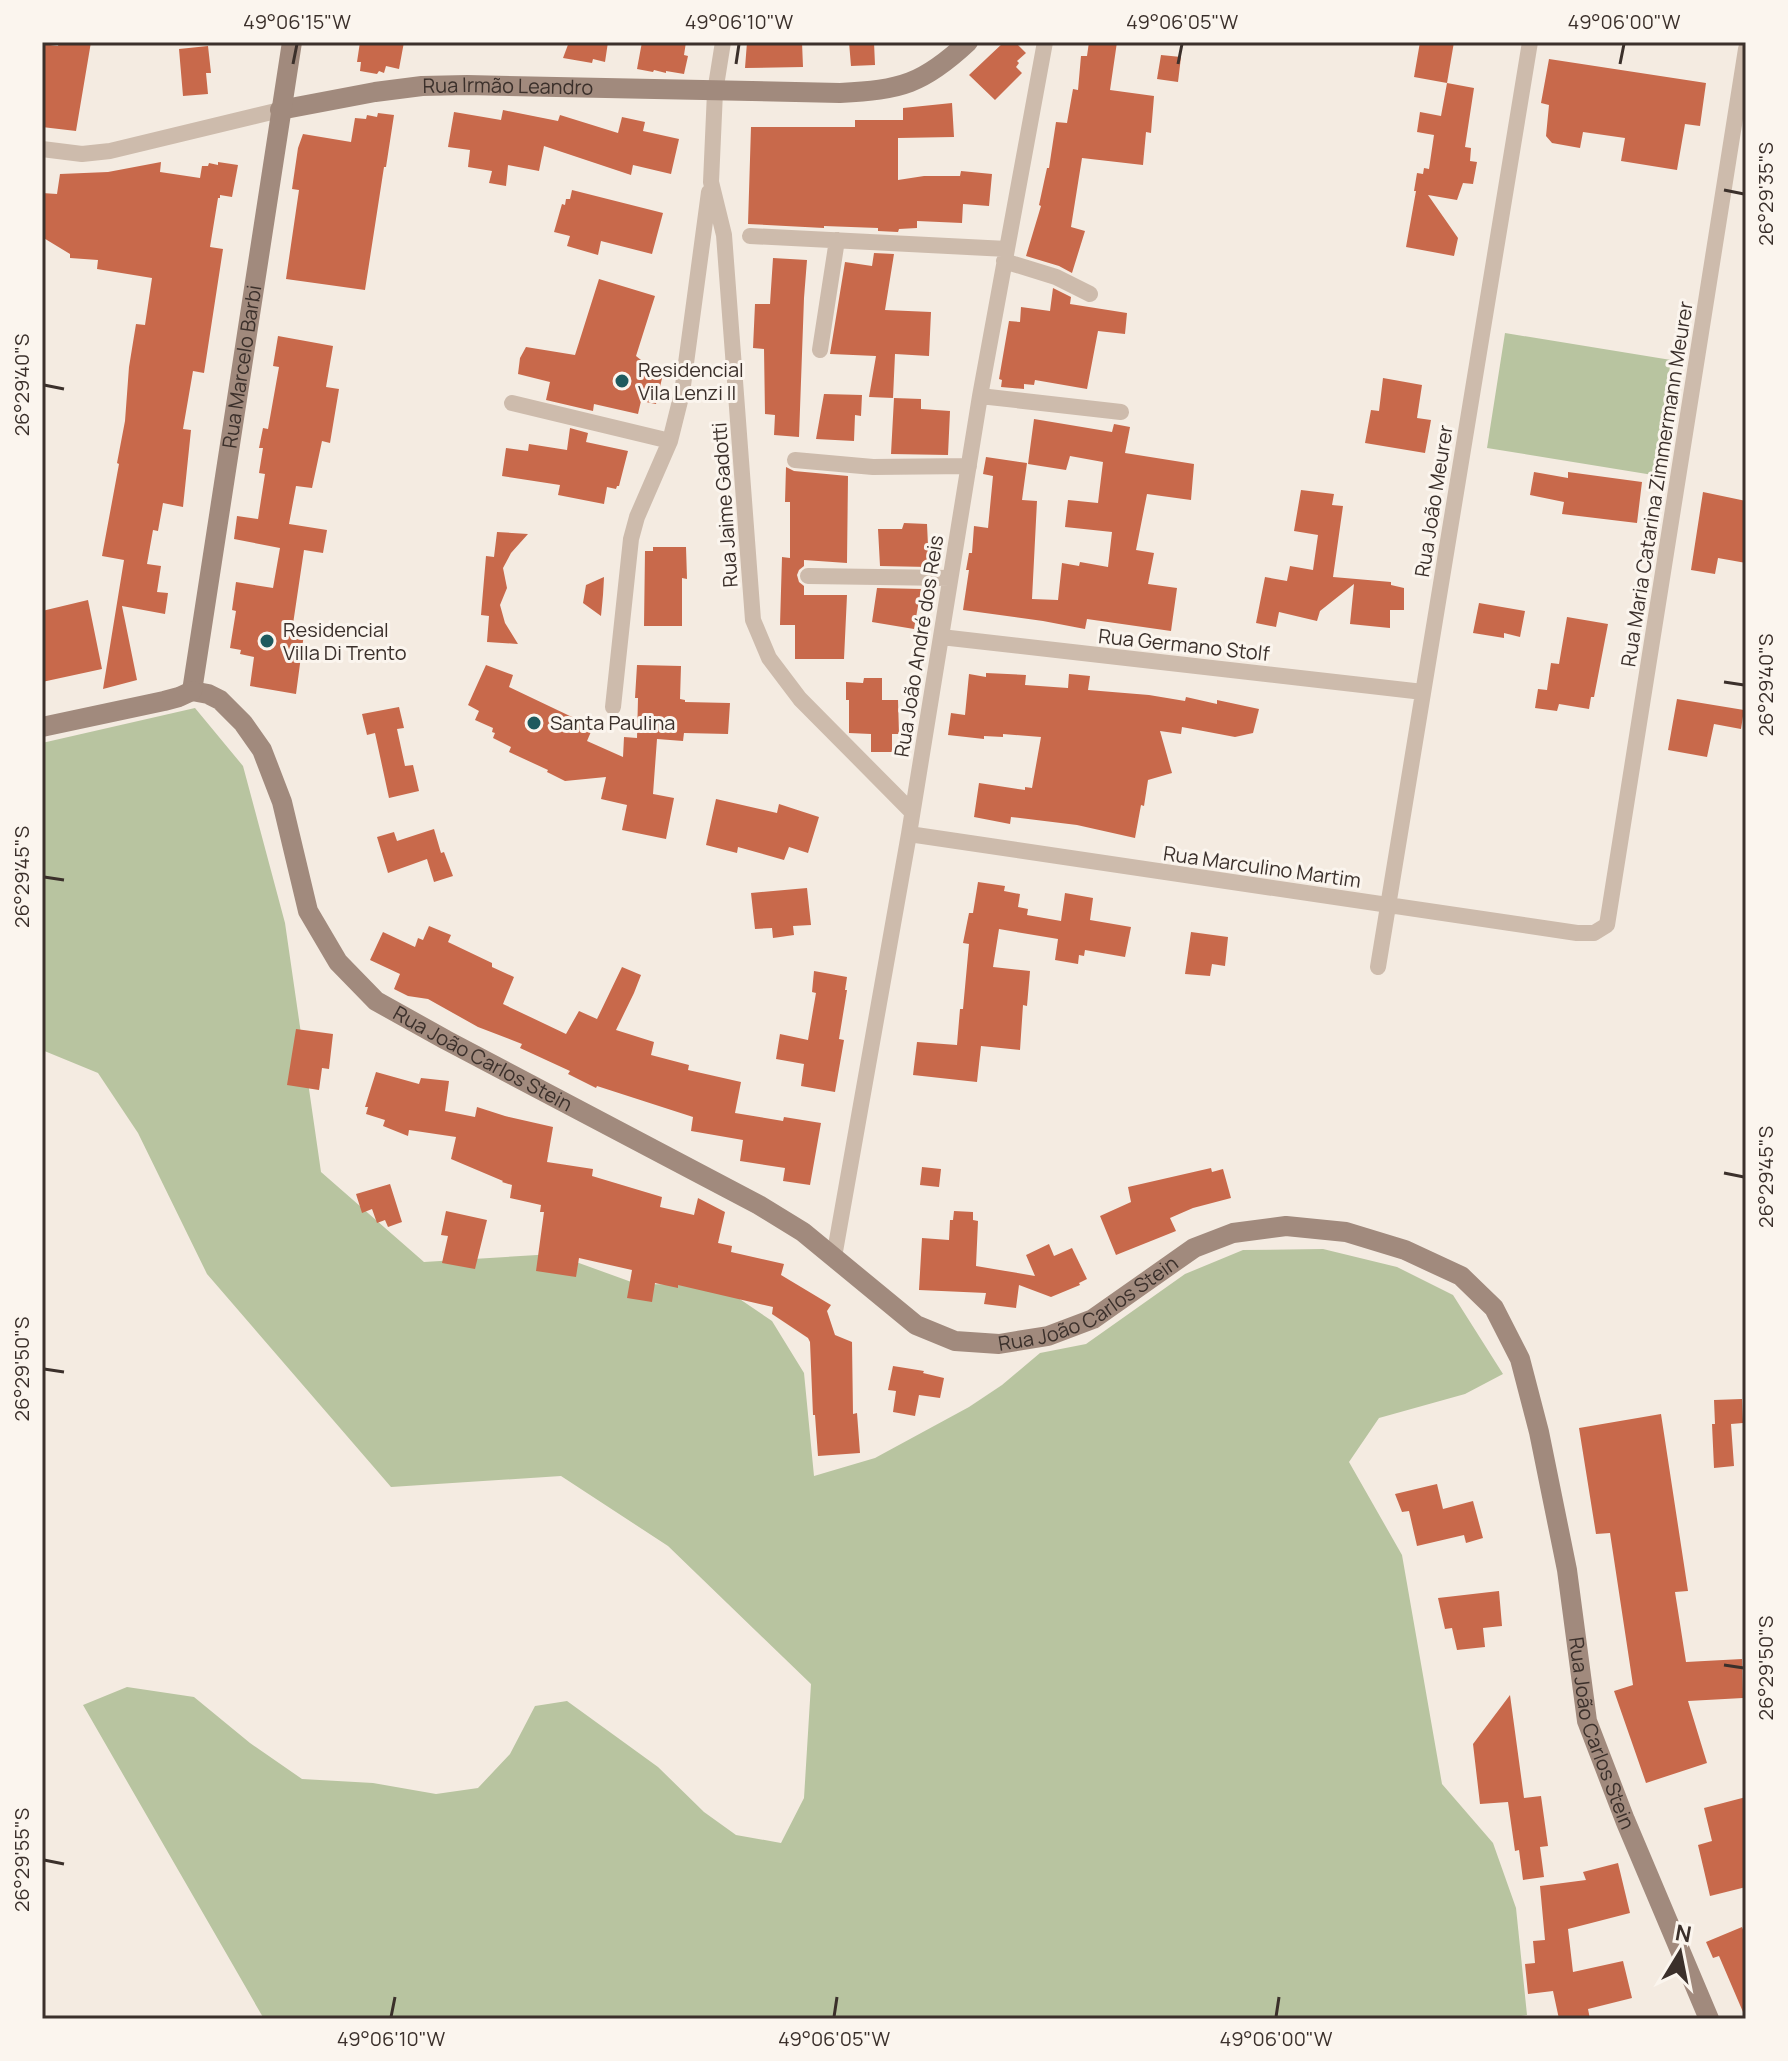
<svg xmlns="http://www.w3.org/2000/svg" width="1788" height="2061" viewBox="0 0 1788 2061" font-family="Manrope,sans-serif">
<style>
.green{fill:#b8c4a0}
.building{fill:#c8694b}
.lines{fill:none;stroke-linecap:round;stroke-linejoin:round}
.street{stroke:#cdbbac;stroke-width:16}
.secondary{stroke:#a18a7d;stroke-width:20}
.ticks{fill:none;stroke:#3b302b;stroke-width:3}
.poi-dot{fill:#1f5a5e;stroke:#fbf5ee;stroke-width:3}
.labels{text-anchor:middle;stroke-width:6;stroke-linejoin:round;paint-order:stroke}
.street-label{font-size:20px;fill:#3b302b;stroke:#fbf5ee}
.poi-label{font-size:20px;fill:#3b302b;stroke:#fbf5ee;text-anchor:start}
.neatline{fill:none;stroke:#3b302b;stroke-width:3}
.ticks-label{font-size:20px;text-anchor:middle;fill:#3b302b}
</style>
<rect width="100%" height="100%" fill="#f4ebe1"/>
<path class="green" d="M1505,333L1671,360L1653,475L1487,448Z
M195,708L243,766L285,923L321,1172L424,1262L554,1254L637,1284L719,1285L772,1321L804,1373L814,1476L875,1458L969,1407L1002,1385L1040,1353L1086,1344L1185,1274L1243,1250L1323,1249L1397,1267L1453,1295L1503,1374L1465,1394L1379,1418L1349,1462L1402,1555L1442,1784L1493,1843L1516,1908L1527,2015L1500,2019H264L83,1705L127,1687L194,1697L250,1743L302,1779L373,1783L436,1794L478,1788L510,1754L535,1706L567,1701L658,1767L704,1812L736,1835L781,1843L804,1798L811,1684L668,1546L561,1476L391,1487L207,1274L138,1133L98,1073L42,1050V743Z"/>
<path class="building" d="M59,42H91L76,131L42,127V44L58,46Z
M360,42H404L399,69L386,66L384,73L379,71L377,74L360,71L361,62H357Z
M569,42H608L605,62L593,59L592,63L563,58Z
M642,42H686L684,55L688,56L684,74L666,71V73L654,70L653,72L637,69Z
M747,42H802L803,67L745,68Z
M849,42H874L875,65L851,66Z
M1004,42H1015L1026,53L1017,61L1019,63L1016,67L1022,73L995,100L969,75Z
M1089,42H1117L1110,90L1154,96L1151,133L1146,132L1143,165L1082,158L1071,227L1085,231L1072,273L1059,266L1026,256L1041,206L1039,205L1047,168H1049L1056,122L1067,123L1073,89L1078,90L1081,56H1087Z
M1420,42H1454L1447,83L1414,77Z
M208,46L211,73H206L208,94L183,96L179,49Z
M1161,55L1181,57L1178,82L1157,79Z
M1549,59L1706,83L1700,126L1685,124L1677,170L1621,161L1625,138L1583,132L1580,148L1552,143L1546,136L1549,105L1541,103Z
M1447,83L1474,88L1465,147L1471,148L1470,161L1477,162L1473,184L1463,183L1457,200L1428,195L1458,238L1454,256L1406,247L1416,191H1414L1417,173L1423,174L1424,168L1429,169L1434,135L1417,132L1420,112L1441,116Z
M952,103L954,137L898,138V180L924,176H960L961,171L992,174L989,206L963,204L962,223L917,221V228L899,229L898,232L878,231V228L824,226V228L748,224L751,127H855V120H903V108Z
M503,110L558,121L560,115L618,133L622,117L645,122L643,131L679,139L671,174L633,165L631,175L544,146L539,171L508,165L506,186L489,183L492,171L468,167L470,150L448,147L454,112L501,120Z
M378,113L394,115L386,167H384L365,290L286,279L299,190L292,189L298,148L303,134L351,142L355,118L366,119L367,115L377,117Z
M161,162L160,172L200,178L202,166H208L209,163L218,165V162L238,165L232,197L220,195V198H218L210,247L223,249L204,373L193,371L183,429L191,430L183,507L163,503L158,531L153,530L147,564L161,566L157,592L168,593L165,614L122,606L137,680L103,689L124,560L102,556L119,464L117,463L125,421L129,367L136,324L145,325L152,278L97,269L98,260L70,258V254L42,237V193L57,194L60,174L108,172Z
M572,190L663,213L652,254L601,241L598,255L567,246L570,236L554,232L562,204L565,205L566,199H570Z
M874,253L894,254L885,310L931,312L929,356L895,354L893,398L869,397L876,356L830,354L845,262L872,266Z
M773,258L807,260L804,298L799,437L774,435L775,415L765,414L764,349L753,348L755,304H770Z
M599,279L655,296L636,356L656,372L663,374L656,404L641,401L638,414L594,404L593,411L546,400L550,382L518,374L520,358L526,347L575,355Z
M1053,288L1071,297L1070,304L1127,313L1125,334L1098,331L1087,389L1035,380L1034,385L1024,384V389L1001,387L1002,380L999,379L1009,321L1020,322L1021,307L1050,311Z
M278,336L333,346L326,387L339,389L330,443L322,441L312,488L296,486L289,524L327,530L323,553L304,550L293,624L305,626L296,694L250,686L254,657L240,654L241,650L230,648L236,611L232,610L236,582L273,588L280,548L234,539L237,516L258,519L265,474L259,473L263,448H259L263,428L268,429L279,367L273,366Z
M1383,378L1422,385L1417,418L1431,420L1425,453L1365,443L1371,410L1379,411Z
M824,394L862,395L861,416L855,415L854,441L816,439Z
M894,398L921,399V409L950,411L948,455L891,454Z
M1034,419L1112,432L1114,424L1130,427L1125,453L1194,464L1191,500L1147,494L1136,550L1154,553L1148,584L1177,588L1171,631L1087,619L1085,629L1043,621L963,610L969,570H966L969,553H972L974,526L988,528L993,476L983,474L986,457L1027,463L1022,500L1037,501L1032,599L1058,600L1062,563L1079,566L1080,562L1108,567L1112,532L1065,527L1068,500L1098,503L1103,462L1070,456L1066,470L1028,464Z
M570,428L588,433L586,442L628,451L619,486H617L616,489L607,487L604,504L558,495L560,485L502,476L506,448L528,451L529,444L567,450Z
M786,467L794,471L848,476L847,563L804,560V566L799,570L797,575L799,582L804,586V595H847L844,659H795V625H780L782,557L790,558V502H785Z
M1534,472L1568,478V472L1642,482L1637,523L1562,514L1564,502L1530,495Z
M1301,490L1334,494L1332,505L1343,506L1333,577L1391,582V585L1404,588V610H1390V628L1350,624L1354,584L1320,611L1317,621L1279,612L1276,627L1256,623L1265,577L1287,581L1290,566L1313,570L1318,535L1294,531Z
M1703,492L1746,501V563L1718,558L1715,574L1691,570Z
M904,523L927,524L929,567L880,566L878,529H902Z
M497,532L528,534L511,553L503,568L507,588L500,605L505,623L518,644L487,642L489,616L481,615L486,556L494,557Z
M653,547H686L687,579L682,578V626H644L645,551H653Z
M604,577L603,595L601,616L583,603L586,585Z
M877,588L921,589L914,629L872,622Z
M88,600L102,669L42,682V611Z
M1479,603L1525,611L1520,637L1504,633V638L1473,633Z
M1567,617L1608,624L1594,697H1591L1589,709L1559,704L1557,711L1535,708L1538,689L1547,690L1551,663L1559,664Z
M486,665L513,675L509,687L593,727L587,741L623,757L624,737L637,738L638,698H635L637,665L681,666L680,699L685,700V702L730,703L728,734L684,733L683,741L657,739L653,794L674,798L666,839L622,830L627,805L601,799L606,777L565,781L547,772L548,770L509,752L511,747L493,738L495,733L492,732L493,728L475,720L479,711L468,705Z
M986,673L1026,675L1025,685L1068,688L1069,674L1090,676L1088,690L1149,695L1185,701L1186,697L1217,704V700L1259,709L1253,733L1235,737L1182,727L1181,734L1160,731L1172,773L1148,780L1144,806L1141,805L1135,838L1077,825L1011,817L1010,824L974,817L979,783L1025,790V787L1032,788L1041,737L1003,734V737L984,736V739L948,735L951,713L965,715L969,674L986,677Z
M864,678H882V700H898L899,734H892V752H871V734L849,733V700H846V682L863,683Z
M1677,699L1744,710L1741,729L1714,724L1707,757L1668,750Z
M399,707L404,728L397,729L405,766L413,765L419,791L389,798L375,733L367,735L362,714Z
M716,799L777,813L779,804L819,817L808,853L789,847L784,860L738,847L737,853L706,845Z
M434,829L441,853L444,852L453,876L434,882L427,859L388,873L377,837L394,832L397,841Z
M978,882L1005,886L1004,891L1020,894L1018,907L1028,909L1027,915L1061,921L1065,893L1093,898L1090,920L1131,927L1125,957L1085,950L1084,956L1079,955L1078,964L1055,960L1058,939L999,929L993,967L1030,971L1027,1006L1023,1005L1020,1050L981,1046L977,1082L913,1075L917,1042L957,1045L960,1009H963L969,944L963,943L969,913H973Z
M807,888L811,925L793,926L794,935L773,938L772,928L755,929L751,893Z
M429,926L451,935L448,942L492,963V967L514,977L503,1004L566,1034L579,1011L597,1019L622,967L641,975L634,993L616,1030L654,1042L651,1055L689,1065L688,1070L741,1082L735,1113L783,1121L784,1117L821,1123L810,1185L783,1181L785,1168L740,1161L743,1140L691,1131L693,1117L597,1086L596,1088L568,1074L570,1071L520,1048L522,1044L478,1027L428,999L408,996L394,989L400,974L370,960L383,932L415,947L418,938L423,940Z
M1191,932L1228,937L1225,966L1212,964L1210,976L1185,974Z
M814,971L847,977L845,990H847L839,1039L844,1040L835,1092L801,1086L804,1064L776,1059L780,1034L808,1040L816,993L812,992Z
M296,1029L333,1034L329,1069L322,1068L319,1090L287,1085Z
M376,1072L419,1084L421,1078L449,1081L445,1111L475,1117L477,1107L505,1116L553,1127L547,1162L593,1169L592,1176L662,1197L660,1207L694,1215L698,1198L725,1212L718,1243L732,1246L731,1252L784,1264L781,1275L831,1305L827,1311L835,1335L852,1342L853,1414L857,1413L860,1453L818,1456L815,1415H813L810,1342L808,1338L772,1314L773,1307L678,1285V1288L655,1283L652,1302L627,1298L632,1270L579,1258L576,1277L536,1271L544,1212H540L541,1205L510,1198L512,1185L502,1182L503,1181L451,1159L456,1137L409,1130L408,1136L383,1126L385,1120L366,1114L368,1107H365Z
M922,1167L941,1169L939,1187L920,1185Z
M1211,1168L1212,1172L1223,1169L1231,1198L1193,1208L1170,1218L1176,1231L1116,1255L1100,1216L1131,1202L1128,1187Z
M390,1184L402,1222L388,1227L385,1220L377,1223L372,1209L362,1213L356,1194Z
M446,1211L487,1220L475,1269L442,1263L448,1236L441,1235Z
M954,1211L973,1212V1220L978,1221L976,1266L1035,1276L1026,1255L1049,1244L1054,1256L1072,1248L1087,1279L1079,1283L1080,1285L1051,1297L1019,1285L1016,1308L984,1304L986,1293L919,1290L922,1238L949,1240L950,1220H953Z
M893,1366L924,1371L923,1373L944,1378L940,1398L919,1395L915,1416L893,1412L896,1391L888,1390Z
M1742,1399L1743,1423L1731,1424L1734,1466L1714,1468L1712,1424H1715L1714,1400Z
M1661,1414L1688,1591L1675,1592L1686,1662L1742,1659L1743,1698L1688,1701L1707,1763L1646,1783L1614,1691L1633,1685L1610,1533L1596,1534L1579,1428Z
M1437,1484L1443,1509L1473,1501L1483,1538L1466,1543L1464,1535L1417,1546L1409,1511L1402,1512L1395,1494Z
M1499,1591L1502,1626L1483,1628L1485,1647L1457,1650L1452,1628L1445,1629L1438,1598Z
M1510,1695L1524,1798L1541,1796L1548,1846L1540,1847L1544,1877L1523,1880L1519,1850L1515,1851L1508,1802L1480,1804L1473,1744Z
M1746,1797V1887L1710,1896L1698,1845L1712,1841L1704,1808Z
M1618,1863L1630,1913L1568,1929L1573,1972L1623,1961L1632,1998L1588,2009L1590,2019H1559L1553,1991L1528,1994L1525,1964L1535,1963L1533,1941L1545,1940L1540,1886L1586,1880L1583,1872Z
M1742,1927L1746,1937V2019L1719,1956L1713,1958L1706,1942Z"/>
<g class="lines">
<path class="street" d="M723,42L715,92L711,182L724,235L753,620L769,658L800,699L912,812
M42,149L82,154L110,151L280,110
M750,236L1007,249
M1004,261L1056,277L1090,294
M820,350L837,240
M980,396L1121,412
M512,403L670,441
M795,460L873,467L969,466
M808,576L950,578
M941,637L1423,692
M613,707L631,539L637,517L670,441L682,393L709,192
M909,834L1577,933H1594L1607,925L1746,49
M1378,967L1530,42
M834,1257L909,834L980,396L1045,42"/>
<g class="secondary">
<path id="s1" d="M280,110L375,92L422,86L467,85L840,93C901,90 923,84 968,42"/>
<path id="s2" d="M192,691L208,694L220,700L243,723L262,750L282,802L308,911L338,962L376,1001L446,1040L759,1205L803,1232L916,1325L955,1341L999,1344L1048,1336L1093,1319L1194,1248L1233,1233L1286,1226L1346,1232L1405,1250L1461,1276L1494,1308L1520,1359L1539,1432L1567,1570L1587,1721L1625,1820L1709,2019"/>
<path id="s3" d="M192,691L292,42"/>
<path d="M42,727L164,701L179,697L192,691"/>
</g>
</g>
<path class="ticks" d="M293,64L297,44M736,64L739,44M1178,64L1182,44M1620,64L1624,44M1724,190L1744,194M44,385L64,389M1724,682L1744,685M44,877L64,880M1724,1173L1744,1177M44,1369L64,1372M1724,1665L1744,1668M44,1860L64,1864M391,2017L395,1997M834,2017L837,1997M1276,2017L1279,1997"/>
<g class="poi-dot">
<circle cx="622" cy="381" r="8"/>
<circle cx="267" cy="641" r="8"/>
<circle cx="534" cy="723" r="8"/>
</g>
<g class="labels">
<g class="street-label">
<text dy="7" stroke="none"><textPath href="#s1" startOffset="230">Rua Irmão Leandro</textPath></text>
<text dy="7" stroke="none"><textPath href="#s3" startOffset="328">Rua Marcelo Barbi</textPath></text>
<text transform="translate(1657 484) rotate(-81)" y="7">Rua Maria Catarina Zimmermann Meurer</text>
<text transform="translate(1434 501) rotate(-81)" y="7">Rua João Meurer</text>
<text transform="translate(725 505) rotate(-94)" y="7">Rua Jaime Gadotti</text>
<text transform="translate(1184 645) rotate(6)" y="7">Rua Germano Stolf</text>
<text transform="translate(919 646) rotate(-81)" y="7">Rua João André dos Reis</text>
<text transform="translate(1262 867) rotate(8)" y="7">Rua Marculino Martim</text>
<text dy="7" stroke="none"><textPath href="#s2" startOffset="498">Rua João Carlos Stein</textPath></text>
<text dy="7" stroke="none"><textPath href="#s2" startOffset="1194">Rua João Carlos Stein</textPath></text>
<text dy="7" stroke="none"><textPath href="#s2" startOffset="2082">Rua João Carlos Stein</textPath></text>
</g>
<g class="poi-label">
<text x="638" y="377">Residencial<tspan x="638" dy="23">Vila Lenzi II</tspan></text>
<text x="283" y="637">Residencial<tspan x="283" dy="23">Villa Di Trento</tspan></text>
<text x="550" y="730">Santa Paulina</text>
</g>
</g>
<rect width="1788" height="2061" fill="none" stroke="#fbf5ee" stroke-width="88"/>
<g transform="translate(1680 1953) rotate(10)" stroke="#fbf5ee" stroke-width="6" paint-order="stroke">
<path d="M0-6L14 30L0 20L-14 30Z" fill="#3b302b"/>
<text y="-12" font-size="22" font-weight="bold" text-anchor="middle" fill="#3b302b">N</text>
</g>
<rect x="44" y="44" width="1700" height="1973" class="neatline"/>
<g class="ticks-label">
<text x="297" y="29">49°06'15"W</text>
<text x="739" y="29">49°06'10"W</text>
<text x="1182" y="29">49°06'05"W</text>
<text x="1624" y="29">49°06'00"W</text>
<text transform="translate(1766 194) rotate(-90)" y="7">26°29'35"S</text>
<text transform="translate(22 385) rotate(-90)" y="7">26°29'40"S</text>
<text transform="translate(1766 685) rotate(-90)" y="7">26°29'40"S</text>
<text transform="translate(22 877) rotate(-90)" y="7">26°29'45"S</text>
<text transform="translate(1766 1177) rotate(-90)" y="7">26°29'45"S</text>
<text transform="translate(22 1369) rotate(-90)" y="7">26°29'50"S</text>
<text transform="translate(1766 1668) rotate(-90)" y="7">26°29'50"S</text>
<text transform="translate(22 1860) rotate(-90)" y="7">26°29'55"S</text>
<text x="391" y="2046">49°06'10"W</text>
<text x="834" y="2046">49°06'05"W</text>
<text x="1276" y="2046">49°06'00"W</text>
</g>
</svg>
